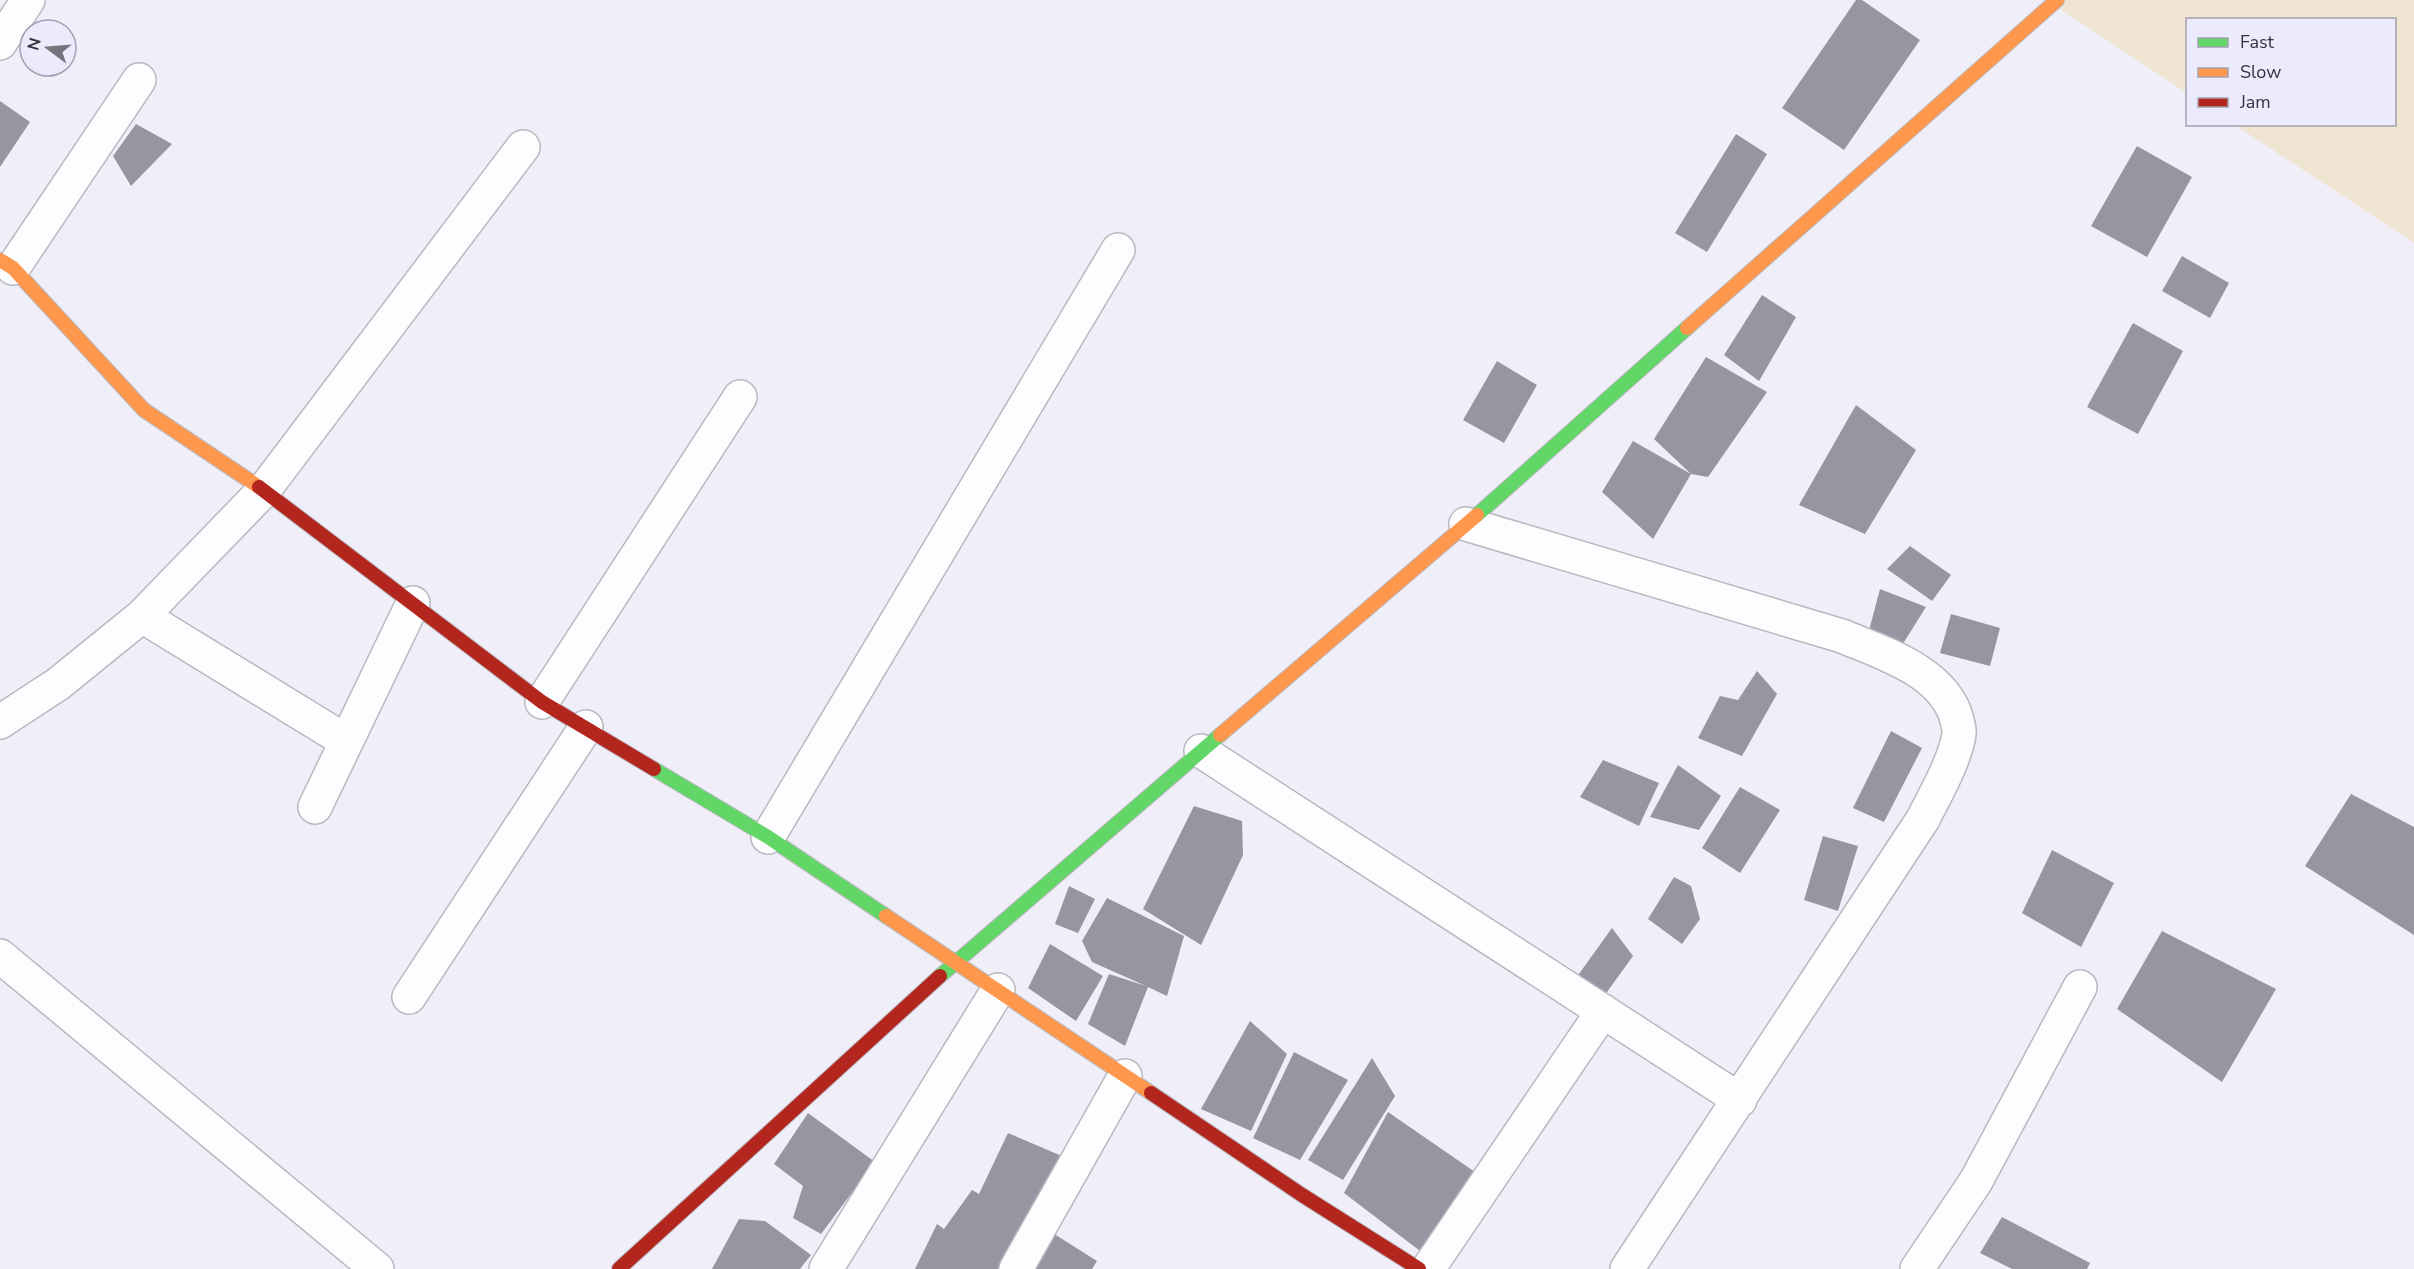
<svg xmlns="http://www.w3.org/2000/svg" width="2414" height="1269" viewBox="0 0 2414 1269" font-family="'Nunito Sans',sans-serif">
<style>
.green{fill:#f0e4d2}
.building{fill:#9895a3}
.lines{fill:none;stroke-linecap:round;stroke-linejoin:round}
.street-casing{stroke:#b8b8bf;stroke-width:36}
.fast-casing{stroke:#b8b8bf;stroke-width:16}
.slow-casing{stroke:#b8b8bf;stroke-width:16}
.jam-casing{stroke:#b8b8bf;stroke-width:16}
.street{stroke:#fdfcfe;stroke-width:33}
.fast{stroke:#63d668;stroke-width:14}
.slow{stroke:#ff974d;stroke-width:14}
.jam{stroke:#b3261e;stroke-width:14}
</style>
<rect width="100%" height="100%" fill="#f0eef9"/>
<path class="green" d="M2058,0H2414V243L2235,125L2394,124V20H2188L2187,93L2052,4Z"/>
<path class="building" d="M1856,0H1862L1920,40L1844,150L1782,108Z
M0,101L30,122L0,167Z
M136,124L172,144L131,186L113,156Z
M1736,134L1767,154L1707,252L1675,233Z
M2137,146L2192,177L2147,257L2091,226Z
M2182,256L2229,283L2210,318L2162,291Z
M1762,295L1796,317L1759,381L1724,355Z
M2133,323L2183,351L2138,434L2087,407Z
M1706,357L1767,392L1708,477L1691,474L1653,539L1602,492L1633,441L1691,474L1654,439Z
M1497,361L1537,385L1504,443L1463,420Z
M1856,405L1916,450L1865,534L1799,505Z
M1910,546L1951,575L1932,601L1887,569Z
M1880,589L1926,607L1894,658L1867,638Z
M1951,614L2000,628L1990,666L1940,653Z
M1757,671L1777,694L1742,756L1698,738L1720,696L1738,700Z
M1891,731L1922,748L1884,822L1853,808Z
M1603,760L1659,783L1639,826L1580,797Z
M1678,765L1721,796L1699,830L1650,817Z
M1740,787L1780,810L1740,873L1702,848Z
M2351,794L2414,827V935L2305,866Z
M1194,806L1242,821L1243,855L1201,945L1143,909Z
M1823,836L1858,846L1838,911L1804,900Z
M2052,850L2114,883L2081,947L2022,913Z
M1674,877L1691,886L1700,919L1682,944L1648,919Z
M1069,886L1095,899L1078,933L1055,924Z
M1107,898L1184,936L1167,996L1148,987L1125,1046L1088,1024L1109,974L1146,986L1092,962L1082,941Z
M1612,928L1633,956L1602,999L1576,978Z
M2162,931L2276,989L2222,1082L2117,1009Z
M1050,944L1103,976L1076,1021L1028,988Z
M1250,1021L1287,1054L1251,1131L1201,1109Z
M1294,1052L1348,1080L1300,1160L1253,1138Z
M1372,1058L1395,1096L1343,1180L1308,1160Z
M1388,1112L1488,1181L1428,1257L1344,1193Z
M808,1113L875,1162L821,1234L793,1218L803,1186L774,1164Z
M1008,1133L1076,1162L1004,1269H915L937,1224L944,1229L972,1190L979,1194Z
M2002,1217L2090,1263L2087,1269H2012L1980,1253Z
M739,1219L765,1221L811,1255L800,1269H712Z
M1040,1225L1097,1261L1092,1269H1025Z"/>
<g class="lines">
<defs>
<path id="street" d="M0,43L28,0
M13,268L139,80
M1466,524L1842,636C1883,653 1945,672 1957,720C1958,725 1960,730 1959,734C1955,761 1935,795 1923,819L1627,1269
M142,616L346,741
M542,702L740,397
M0,722L58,684L142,616L264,490L523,147
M1201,751L1740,1100
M315,807L413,603
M768,837L1118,250
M0,956L377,1269
M409,997L586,727
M826,1269L998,990
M1016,1269L1125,1076
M1428,1269L1603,1011
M1917,1269L1976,1181L2080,987"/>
<path id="fast" d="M1477,515L1687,328
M654,769L768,837L886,916
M940,976L1220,735"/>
<path id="slow" d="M0,260L13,268L144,410L259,487
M1687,328L2057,0
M1220,735L1477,515
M886,916L1151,1093"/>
<path id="jam" d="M259,487L542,702L654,769
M1151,1093L1302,1195L1419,1269
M619,1269L940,976"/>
</defs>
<use href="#street" class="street-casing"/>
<use href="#fast" class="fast-casing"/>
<use href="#slow" class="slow-casing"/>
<use href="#jam" class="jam-casing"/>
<use href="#street" class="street"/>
<use href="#fast" class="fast"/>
<use href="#slow" class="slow"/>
<use href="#jam" class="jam"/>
</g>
<rect x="2186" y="18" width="210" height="108" fill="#eceafd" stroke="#a2a1af" stroke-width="1.5"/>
<rect x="2198" y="38" width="30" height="9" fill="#63d668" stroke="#a2a1af" stroke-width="1.5"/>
<text x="2240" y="48" font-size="18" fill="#34333a">Fast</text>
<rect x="2198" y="68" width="30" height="9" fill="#ff974d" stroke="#a2a1af" stroke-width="1.5"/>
<text x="2240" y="78" font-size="18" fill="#34333a">Slow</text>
<rect x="2198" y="98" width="30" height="9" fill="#b3261e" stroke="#a2a1af" stroke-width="1.5"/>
<text x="2240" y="108" font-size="18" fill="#34333a">Jam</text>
<g transform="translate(48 48) rotate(286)"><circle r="28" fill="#eceafd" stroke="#a2a1af" stroke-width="1.5"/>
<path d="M0-4.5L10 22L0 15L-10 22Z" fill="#76747d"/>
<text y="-9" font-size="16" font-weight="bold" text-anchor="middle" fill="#34333a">N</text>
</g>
</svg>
